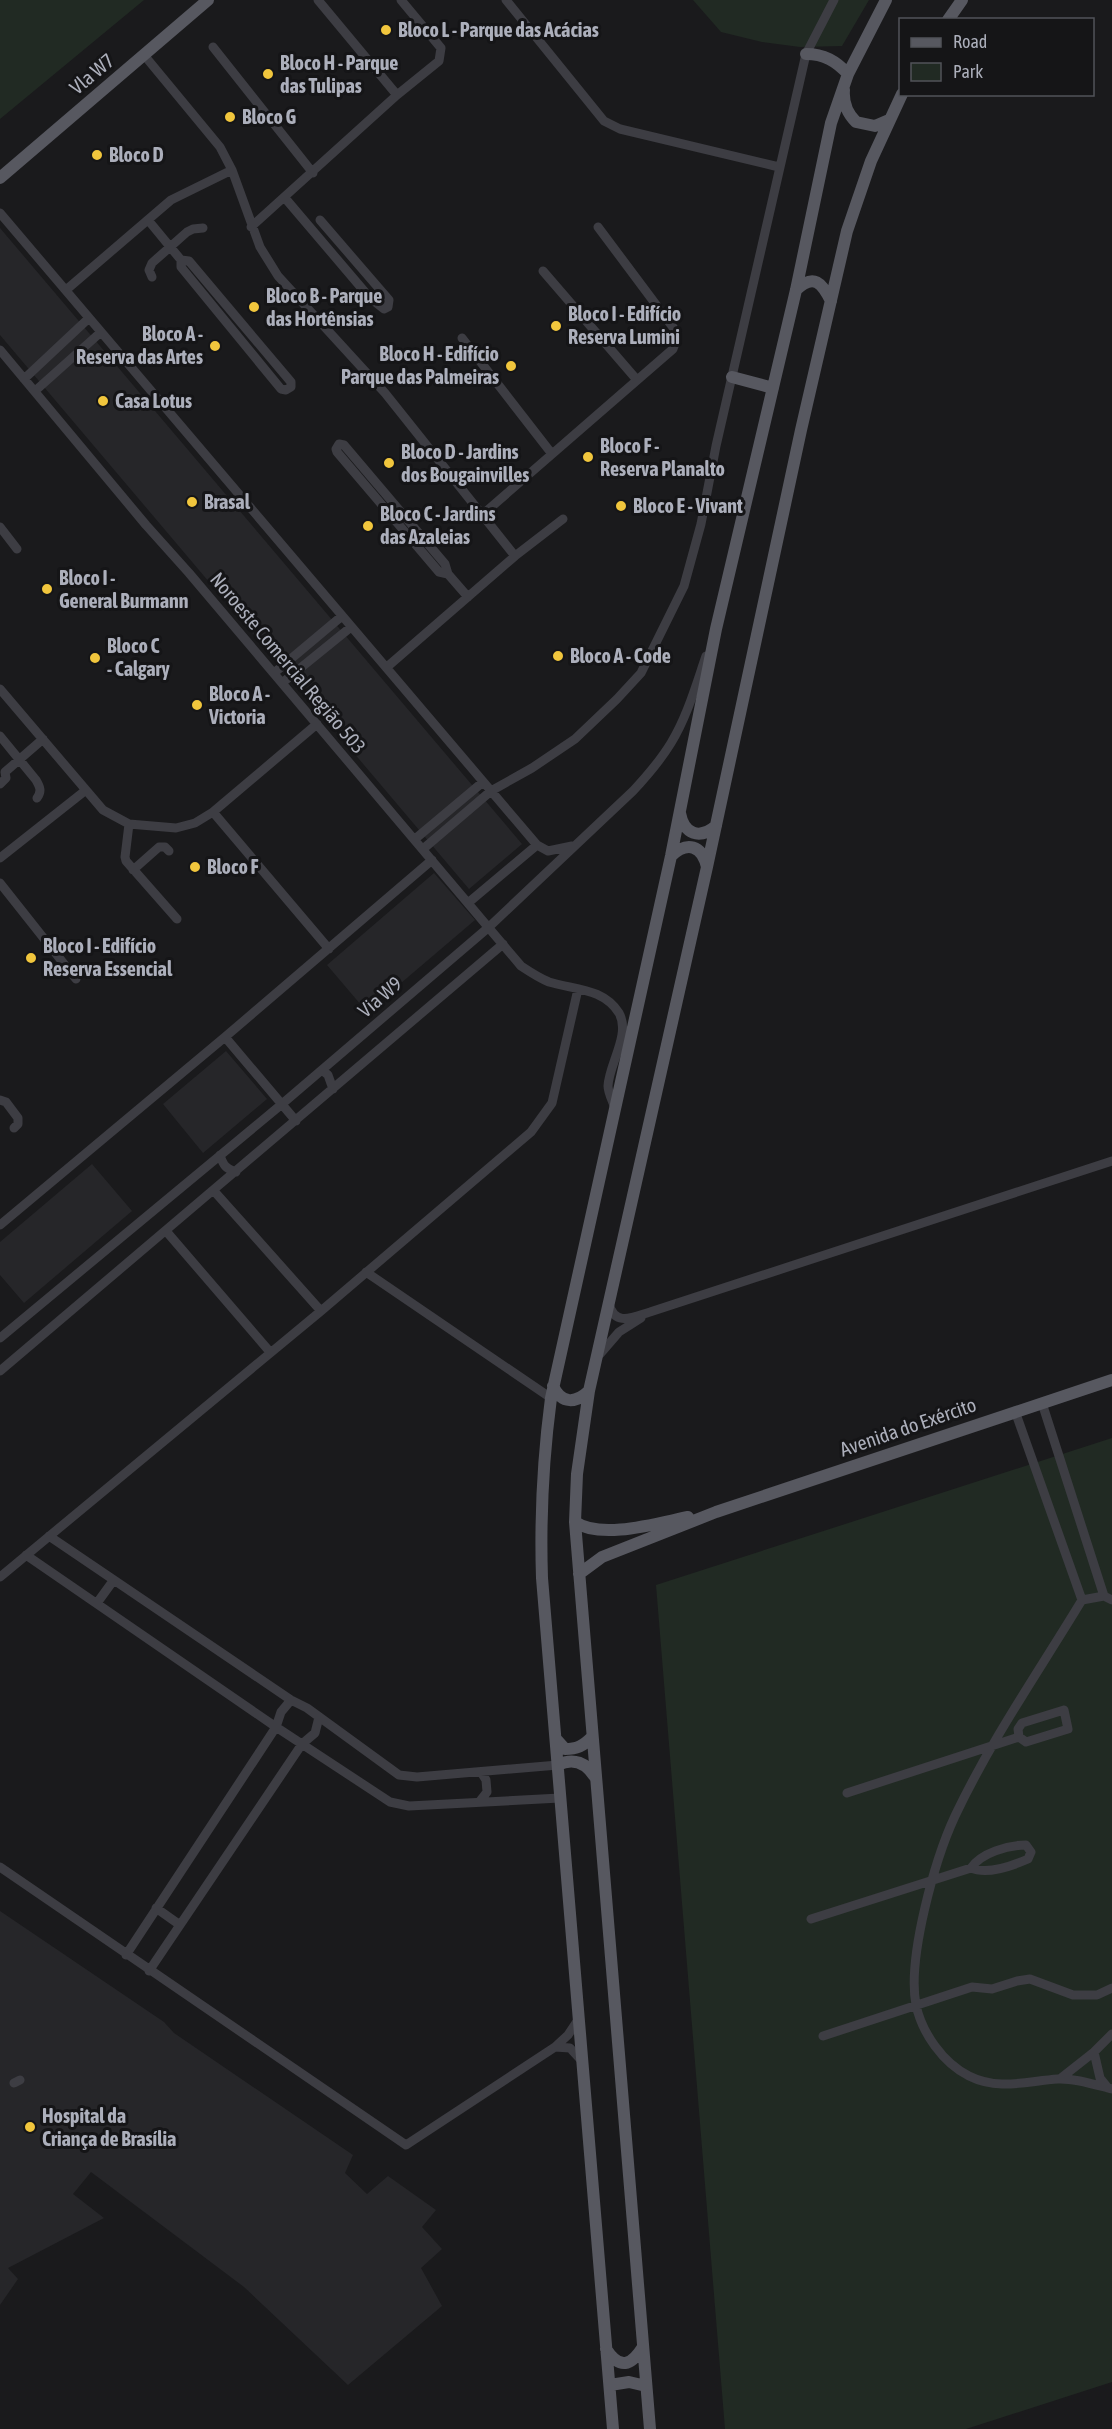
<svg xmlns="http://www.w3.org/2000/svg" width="1112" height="2429" viewBox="0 0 1112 2429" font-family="'Asap Condensed',sans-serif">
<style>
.built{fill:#262629}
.green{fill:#212a23}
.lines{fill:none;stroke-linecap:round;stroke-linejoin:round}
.minor{stroke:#3d3d43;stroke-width:9}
.major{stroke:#575860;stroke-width:12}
.poi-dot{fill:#f1c63d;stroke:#151517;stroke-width:2}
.labels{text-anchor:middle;stroke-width:6;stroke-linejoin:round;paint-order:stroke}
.poi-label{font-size:20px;font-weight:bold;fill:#acafbb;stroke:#151517;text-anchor:start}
.street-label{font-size:20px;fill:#acafbb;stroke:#151517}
</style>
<rect width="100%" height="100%" fill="#1a1a1c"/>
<path class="built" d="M0,228L522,844L469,889L0,335Z
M434,873L475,920L367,1012L327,965Z
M226,1051L267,1099L203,1153L163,1104Z
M92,1164L132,1211L24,1303L0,1275V1242Z
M0,1911L164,2022L174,2033L353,2155L345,2173L367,2194L388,2176L436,2210L422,2227L442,2249L421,2268L442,2306L348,2385L244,2287L91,2172L73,2194L104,2218L8,2268L18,2279L0,2305Z"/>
<path class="green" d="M0,0H144L0,119Z
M693,0H869L842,46L800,47L762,42L721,32Z
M1112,1438V2382L966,2429H725L656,1585Z"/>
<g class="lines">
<path class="minor" d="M318,0L397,95
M506,0L604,121L620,129L779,167
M213,47L313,173
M144,55L220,147L232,170L260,247L278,276L385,393L515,556
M285,198L370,298L384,309L388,307L389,300L320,220
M0,213L537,845L548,851L572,846
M148,220L181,260V267L281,389L286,390L291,387V382L189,261L181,260
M251,227L397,95L439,61L441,48L401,0
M543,271L637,380
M152,277L149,270L152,263L187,232L193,229L203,228
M66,290L171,200L232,170
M462,338L552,454
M0,350L146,525L189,573L521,966C530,972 539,978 549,982C575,990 603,988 619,1013C631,1034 609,1064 608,1086C608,1093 613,1102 615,1108
M24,379L89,318
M35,391L101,332
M482,515L673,349L676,341L675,330L598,227
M0,527L17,549
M448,574L439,572L337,452L336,449L339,444L344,445L445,564L448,574L468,597
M387,667L515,556L563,519
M274,673L342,616
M282,683L351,627
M0,689L103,810L129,824L176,828L195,823L213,812L317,724
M0,736L36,780C40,787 42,791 37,798
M0,784L6,778L5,772L43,739
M213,812L329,949
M129,824L125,857L126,861L177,919
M415,839L483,782
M423,849L491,791L532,768L575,739L617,699L641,673L684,586L701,524L716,446L806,54L834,0
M0,858L86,790
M133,870L159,847H165L169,851
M0,883L76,979
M468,903L537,845
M225,1037L296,1121
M322,1070L328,1075L333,1089
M0,1100L6,1102L18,1118V1124L14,1128
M220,1155C223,1165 226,1169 236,1172
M214,1191L321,1311
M0,1225L225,1037L432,860
M166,1231L270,1352
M366,1272L551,1398
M609,1304C615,1327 633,1317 650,1312L1112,1161
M0,1338L282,1104L489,927L633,791C647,776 660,761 671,743C687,717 696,685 706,656
M600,1354L619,1332L641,1318
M0,1371L503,944
M1042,1403L1104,1596
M1015,1411L1082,1600
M49,1536L291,1700L307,1708L399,1775L417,1777L558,1765
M26,1555L276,1727L390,1802L409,1806L560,1798
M0,1577L321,1311L531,1132L552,1103L578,989
M1112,1600L1104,1596L1082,1600C1039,1671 991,1740 955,1816C935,1859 907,1958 916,2005C922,2033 943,2063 969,2076C999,2091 1027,2081 1058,2079C1075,2078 1096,2085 1112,2089
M97,1603L113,1581
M847,1793L1019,1737L1026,1742L1068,1729L1064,1710L1022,1723L1018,1729L1019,1737
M480,1801L487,1792L486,1780L481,1772
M0,1867L406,2145L555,2047L568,2035L578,2020
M156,1908L180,1925
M811,1919L971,1868C987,1875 1012,1866 1028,1859L1031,1852L1026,1845C1008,1845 981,1853 971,1868
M126,1955L276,1727L281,1712L291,1700
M149,1971L302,1744L315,1733L319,1717
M823,2036L972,1987L992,1989L1017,1981L1030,1979L1073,1995H1097L1112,1988
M555,2047L570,2048L582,2061
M1094,2052L1100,2078L1108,2088
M1061,2078L1094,2052L1112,2034
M14,2083L20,2080"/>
<path class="major" d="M948,20L962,0
M806,54C824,54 836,61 848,74
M844,90C843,102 847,113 856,122L875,126L889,120
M0,178L208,0
M796,290C814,273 822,283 831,301
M732,377L773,388
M680,813C684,834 699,840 716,826
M671,856C687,841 702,845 707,867
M553,1386C562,1405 576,1403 589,1391
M575,1522C601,1540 658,1523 688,1517
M579,1574L602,1557L716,1512L1112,1380
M556,1739L565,1749C577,1749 583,1746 591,1738
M558,1765C574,1757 586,1763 595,1777
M606,2349C620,2370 631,2366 643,2347
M610,2385L629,2382L646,2386
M613,2429L542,1578C540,1518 543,1459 551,1398L671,856L716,629L796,290L831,123L848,74L886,0
M650,2429L575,1522L577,1474L589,1391L707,867L801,430L847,231L871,161L902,94"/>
</g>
<g class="poi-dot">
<circle cx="386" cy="30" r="6"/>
<circle cx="268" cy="74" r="6"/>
<circle cx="230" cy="117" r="6"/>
<circle cx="97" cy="155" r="6"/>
<circle cx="254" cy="307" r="6"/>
<circle cx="556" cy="326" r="6"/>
<circle cx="215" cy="346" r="6"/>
<circle cx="511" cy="366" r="6"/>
<circle cx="103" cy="401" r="6"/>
<circle cx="588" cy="457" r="6"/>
<circle cx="389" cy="463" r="6"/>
<circle cx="192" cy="502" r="6"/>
<circle cx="621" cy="506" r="6"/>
<circle cx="368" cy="526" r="6"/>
<circle cx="47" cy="589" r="6"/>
<circle cx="558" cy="656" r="6"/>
<circle cx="95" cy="658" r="6"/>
<circle cx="197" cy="705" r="6"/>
<circle cx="195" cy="867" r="6"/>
<circle cx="31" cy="958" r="6"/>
<circle cx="30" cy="2127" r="6"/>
</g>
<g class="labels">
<g class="poi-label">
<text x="398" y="37">Bloco L - Parque das Acácias</text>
<text x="280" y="70">Bloco H - Parque<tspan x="280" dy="23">das Tulipas</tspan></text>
<text x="242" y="124">Bloco G</text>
<text x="109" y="162">Bloco D</text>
<text x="266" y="303">Bloco B - Parque<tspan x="266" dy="23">das Hortênsias</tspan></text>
<text x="568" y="321">Bloco I - Edifício<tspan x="568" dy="23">Reserva Lumini</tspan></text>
<text x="203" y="341" text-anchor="end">Bloco A -<tspan x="203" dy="23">Reserva das Artes</tspan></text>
<text x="499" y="361" text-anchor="end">Bloco H - Edifício<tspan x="499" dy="23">Parque das Palmeiras</tspan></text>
<text x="115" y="408">Casa Lotus</text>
<text x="600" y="453">Bloco F -<tspan x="600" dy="23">Reserva Planalto</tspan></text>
<text x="401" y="459">Bloco D - Jardins<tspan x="401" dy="23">dos Bougainvilles</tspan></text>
<text x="204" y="509">Brasal</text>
<text x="633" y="513">Bloco E - Vivant</text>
<text x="380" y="521">Bloco C - Jardins<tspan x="380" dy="23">das Azaleias</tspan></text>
<text x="59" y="585">Bloco I -<tspan x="59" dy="23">General Burmann</tspan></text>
<text x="107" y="653">Bloco C<tspan x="107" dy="23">- Calgary</tspan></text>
<text x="570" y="663">Bloco A - Code</text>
<text x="209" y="701">Bloco A -<tspan x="209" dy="23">Victoria</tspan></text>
<text x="207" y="874">Bloco F</text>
<text x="43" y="953">Bloco I - Edifício<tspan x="43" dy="23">Reserva Essencial</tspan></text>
<text x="42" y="2123">Hospital da<tspan x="42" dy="23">Criança de Brasília</tspan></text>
</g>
<g class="street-label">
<text transform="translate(92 74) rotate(-40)" y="7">Vla W7</text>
<text transform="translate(288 663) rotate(50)" y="7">Noroeste Comercial Região 503</text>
<text transform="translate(380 997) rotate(-41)" y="7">Via W9</text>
<text transform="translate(908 1427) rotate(-19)" y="7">Avenida do Exército</text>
</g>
</g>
<rect x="899" y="18" width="195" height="78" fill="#151517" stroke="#515359" stroke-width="1.5"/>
<rect x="911" y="38" width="30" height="9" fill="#575860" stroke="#515359" stroke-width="1.5"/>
<text x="953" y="48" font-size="18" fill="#acafbb">Road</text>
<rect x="911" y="63" width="30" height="18" fill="#212a23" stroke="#515359" stroke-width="1.5"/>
<text x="953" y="78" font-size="18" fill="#acafbb">Park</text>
</svg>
